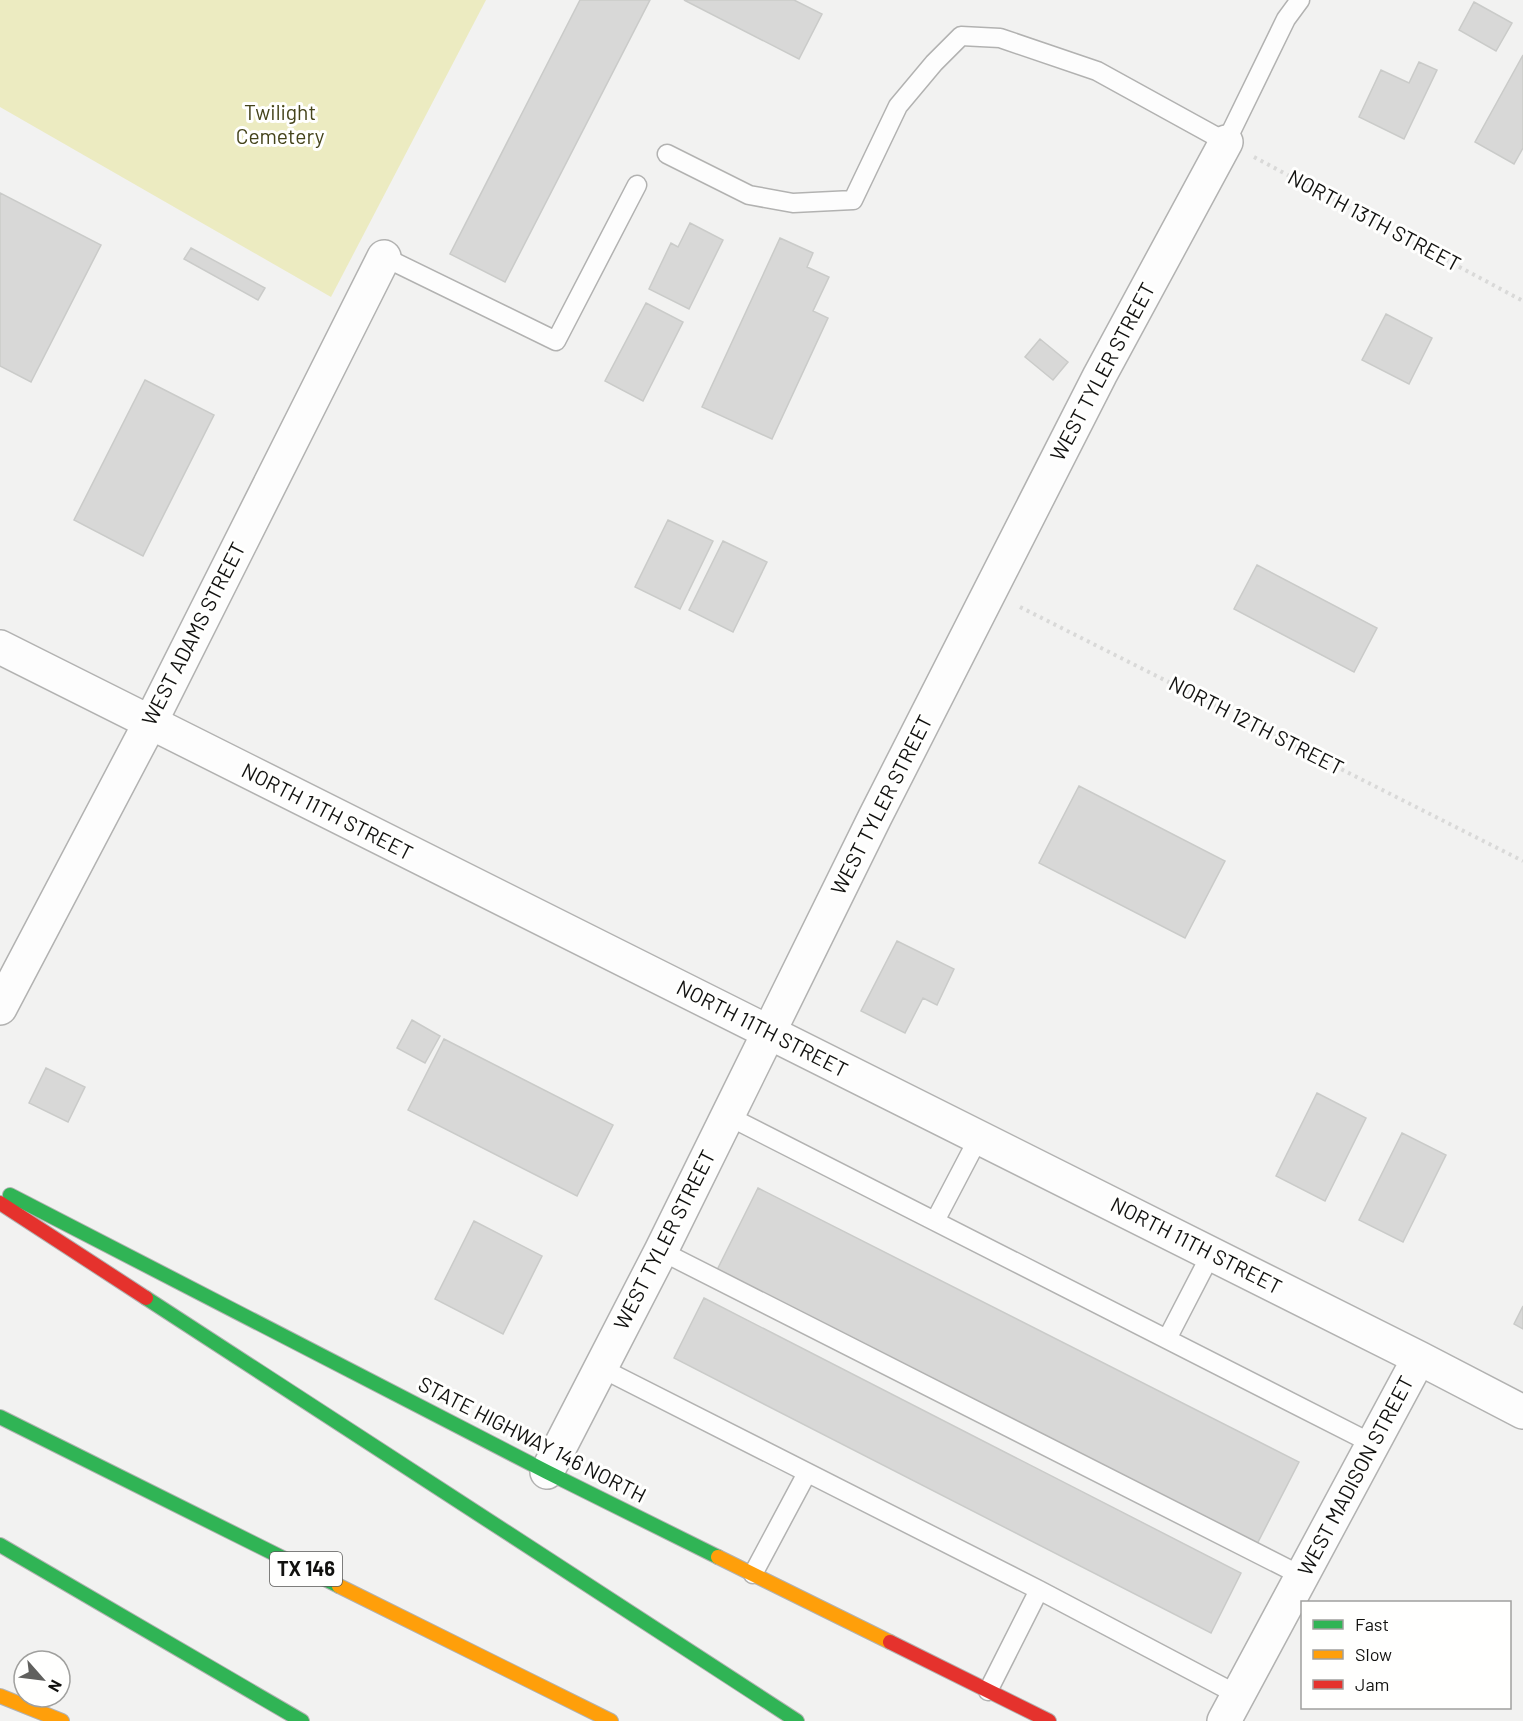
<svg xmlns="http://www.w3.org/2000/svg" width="1523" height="1721" viewBox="0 0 1523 1721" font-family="Barlow,sans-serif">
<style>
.green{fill:#ecebc1}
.building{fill:#d8d8d7;stroke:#cacbc9;stroke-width:1.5}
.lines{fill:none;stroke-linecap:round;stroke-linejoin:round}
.lane-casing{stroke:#b2b2b1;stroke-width:21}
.street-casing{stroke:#b2b2b1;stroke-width:36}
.fast-casing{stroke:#b2b2b1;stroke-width:16}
.slow-casing{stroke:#b2b2b1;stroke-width:16}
.jam-casing{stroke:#b2b2b1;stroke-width:16}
.path{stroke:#d9d9d8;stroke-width:4;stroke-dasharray:3 4.5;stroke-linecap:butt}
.lane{stroke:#fdfdfd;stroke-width:18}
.street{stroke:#fdfdfd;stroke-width:33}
.fast{stroke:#30b455;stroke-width:14}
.slow{stroke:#ff9f0a;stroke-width:14}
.jam{stroke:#e5322d;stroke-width:14}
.labels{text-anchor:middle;stroke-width:6;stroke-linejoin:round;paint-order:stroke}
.shield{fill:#fffffe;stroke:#585857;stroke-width:1.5}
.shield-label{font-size:20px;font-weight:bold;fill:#11110f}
.park-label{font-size:21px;fill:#45441b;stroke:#fffffe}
.street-label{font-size:21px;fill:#11110f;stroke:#fffffe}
</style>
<rect width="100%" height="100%" fill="#f2f2f1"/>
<path class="green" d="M0,0H486L331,297L0,107Z"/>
<path class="building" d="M580,0H650L505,282L450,254Z
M684,0H794L822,14L799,59Z
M1474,2L1512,23L1496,51L1459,30Z
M1523,55V148L1514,164L1475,142Z
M1419,62L1437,70L1404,139L1359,117L1381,70L1409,83Z
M0,193L101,245L31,382L0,366Z
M690,223L723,240L689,309L649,289L671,243L678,247Z
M780,238L813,253L807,267L829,277L813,311L828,318L772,439L702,407Z
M191,248L265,288L258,300L184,259Z
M646,303L683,322L643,401L605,381Z
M1386,314L1432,338L1409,384L1362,360Z
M1040,339L1068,362L1053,380L1025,357Z
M145,380L214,415L143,556L74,520Z
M668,520L713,541L680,609L635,587Z
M723,541L767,562L733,632L689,610Z
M1257,565L1377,628L1354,672L1234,609Z
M1079,786L1225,861L1185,938L1039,863Z
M897,941L954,969L937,1005L923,998L905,1033L861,1011Z
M412,1020L440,1036L425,1063L397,1048Z
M444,1039L613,1125L577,1196L408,1110Z
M46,1068L85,1087L68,1122L29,1103Z
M1317,1093L1366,1118L1325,1201L1276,1176Z
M1402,1133L1446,1155L1403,1242L1359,1220Z
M758,1188L1299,1462L1256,1546L716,1272Z
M474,1221L542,1256L503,1334L435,1299Z
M704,1298L1241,1573L1211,1633L674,1358Z
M1523,1306V1329L1514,1324Z"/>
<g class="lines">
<defs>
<path id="lane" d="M667,154L749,195L793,203L853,200L898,106L934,63L961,36L1000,38L1097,71L1226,142L1286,19L1300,0
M384,257L556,341L637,185
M728,1116L1373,1444
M935,1221L979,1137
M661,1251L1302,1576
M1167,1339L1211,1254
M601,1368L1039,1590L1238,1695
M753,1574L807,1473
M988,1691L1039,1590"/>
<path id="street" d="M0,647L1419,1358L1523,1412
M0,1008L150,723L384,257
M547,1472L661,1251L875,817L1100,375L1226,142
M1224,1721L1419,1358"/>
<path id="fast" d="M10,1195L547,1472L718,1557
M146,1298L797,1721
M0,1417L339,1586
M0,1545L302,1721"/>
<path id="slow" d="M718,1557L890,1642
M339,1586L611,1721
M0,1696L62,1721"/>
<path id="jam" d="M0,1203L146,1298
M890,1642L1049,1721"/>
</defs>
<use href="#lane" class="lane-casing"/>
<use href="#street" class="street-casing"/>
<use href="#fast" class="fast-casing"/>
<use href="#slow" class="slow-casing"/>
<use href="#jam" class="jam-casing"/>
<path class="path" d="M1254,157L1523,301
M1020,607L1523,861"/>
<use href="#lane" class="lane"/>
<use href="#street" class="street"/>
<use href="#fast" class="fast"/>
<use href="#slow" class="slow"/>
<use href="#jam" class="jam"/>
</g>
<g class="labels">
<rect class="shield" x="270" y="1552" width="72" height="34" rx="4.5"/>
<g class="shield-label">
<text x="306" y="1576">TX 146</text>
</g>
<g class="park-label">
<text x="280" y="120">Twilight<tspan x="280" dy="24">Cemetery</tspan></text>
</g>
<g class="street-label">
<text transform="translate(1374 221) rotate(28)" y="7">NORTH 13TH STREET</text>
<text transform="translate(1103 372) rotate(-62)" y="7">WEST TYLER STREET</text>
<text transform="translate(194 634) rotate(-63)" y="7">WEST ADAMS STREET</text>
<text transform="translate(1256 726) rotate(27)" y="7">NORTH 12TH STREET</text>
<text transform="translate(882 805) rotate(-63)" y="7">WEST TYLER STREET</text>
<text transform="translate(327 812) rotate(27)" y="7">NORTH 11TH STREET</text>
<text transform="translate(762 1029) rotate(27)" y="7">NORTH 11TH STREET</text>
<text transform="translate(665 1240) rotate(-63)" y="7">WEST TYLER STREET</text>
<text transform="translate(1196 1246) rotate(27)" y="7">NORTH 11TH STREET</text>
<text transform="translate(532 1440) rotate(27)" y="7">STATE HIGHWAY 146 NORTH</text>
<text transform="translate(1356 1476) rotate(-62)" y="7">WEST MADISON STREET</text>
</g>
</g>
<rect x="1301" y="1601" width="210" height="108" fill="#fffffe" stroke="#a0a09e" stroke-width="1.5"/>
<rect x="1313" y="1620" width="30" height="9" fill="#30b455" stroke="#a0a09e" stroke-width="1.5"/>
<text x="1355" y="1631" font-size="18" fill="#11110f">Fast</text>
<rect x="1313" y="1650" width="30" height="9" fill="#ff9f0a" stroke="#a0a09e" stroke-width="1.5"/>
<text x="1355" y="1661" font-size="18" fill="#11110f">Slow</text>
<rect x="1313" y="1680" width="30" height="9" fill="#e5322d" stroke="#a0a09e" stroke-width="1.5"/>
<text x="1355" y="1691" font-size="18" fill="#11110f">Jam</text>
<g transform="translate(42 1679) rotate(118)"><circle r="28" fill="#fffffe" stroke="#a0a09e" stroke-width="1.5"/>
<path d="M0-4.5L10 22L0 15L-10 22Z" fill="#60605e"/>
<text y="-9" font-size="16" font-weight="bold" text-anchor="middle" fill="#11110f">N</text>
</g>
</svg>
